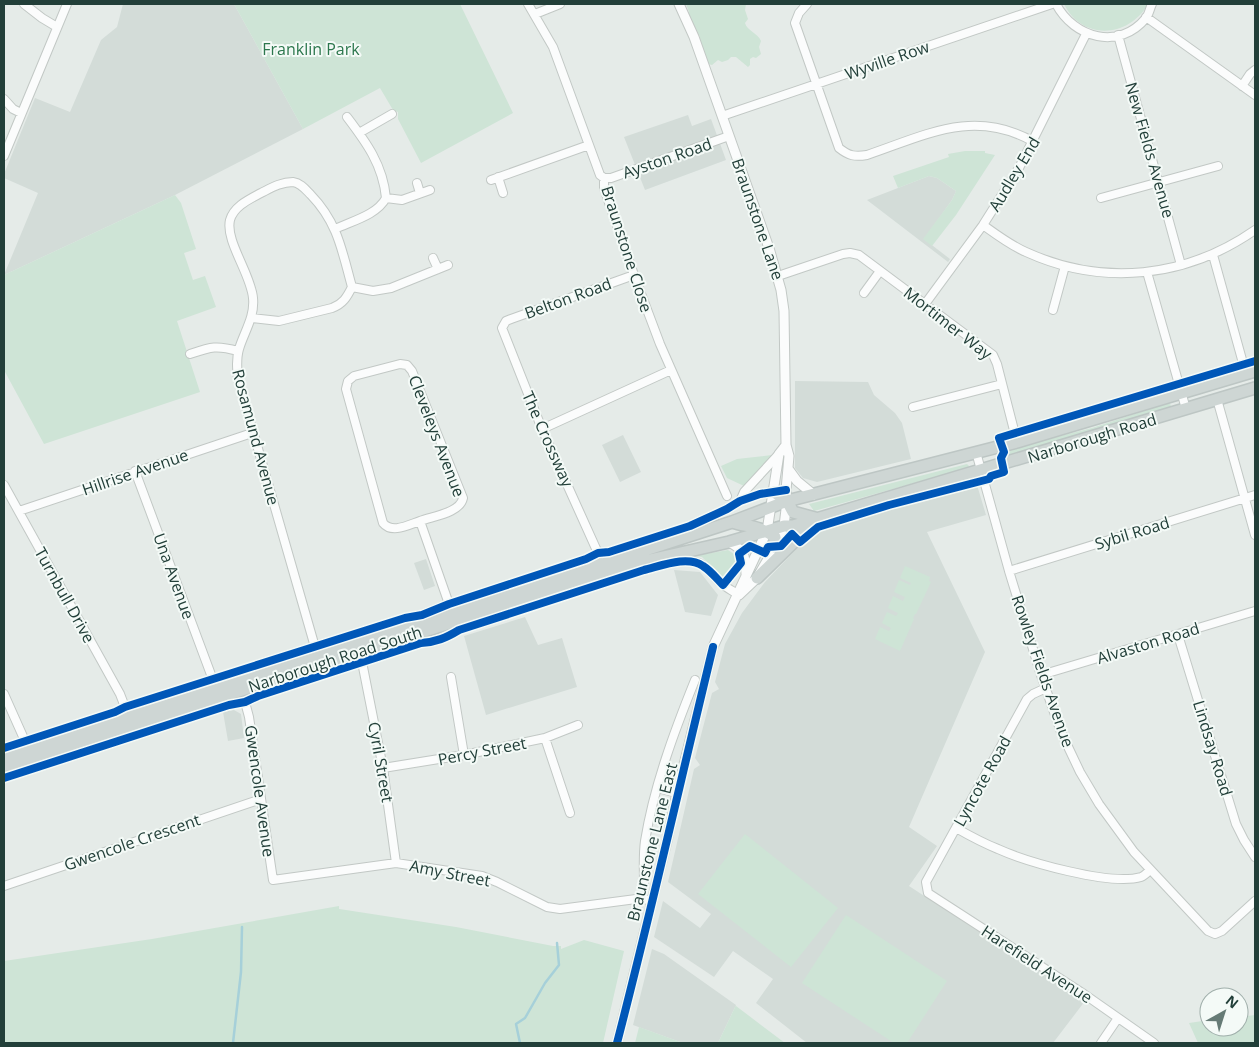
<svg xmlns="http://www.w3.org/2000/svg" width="1259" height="1047" viewBox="0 0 1259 1047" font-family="'Open Sans',sans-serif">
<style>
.built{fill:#d3dcd8}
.green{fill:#cee4d6}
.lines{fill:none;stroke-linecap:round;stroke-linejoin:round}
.stream{stroke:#a6d0d9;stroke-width:2.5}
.minor-casing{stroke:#c2c8c5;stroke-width:10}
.tertiary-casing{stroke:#c2c8c5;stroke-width:11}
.primary-casing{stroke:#bdc6c4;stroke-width:14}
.minor{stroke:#fbfcfc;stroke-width:8}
.tertiary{stroke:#fbfcfc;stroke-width:9}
.primary{stroke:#ced6d4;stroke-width:11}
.cycleway-casing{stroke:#f4faf7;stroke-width:11}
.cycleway{stroke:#0057b8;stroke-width:8}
.labels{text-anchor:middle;stroke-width:4;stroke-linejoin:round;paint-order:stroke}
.park-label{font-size:16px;fill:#2c774d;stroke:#f4faf7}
.street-label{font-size:16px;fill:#223f39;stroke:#f4faf7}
</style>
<rect width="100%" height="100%" fill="#e5ebe8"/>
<path class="built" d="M123,4H234L303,129L175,195L4,275L38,193L4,178V174L35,98L70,112L101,40L117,27Z
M688,115L692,126L711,119L726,160L645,190L624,137Z
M929,176L937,178L956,191L952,200L924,239L950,259L948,262L867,200Z
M795,381L868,382L874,395L895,413L902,423L911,459L817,482L803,478L795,468Z
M623,435L641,472L620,482L602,445Z
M975,484L977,485L986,515L927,532L985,652L909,827L937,846L909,886L1085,1001L1053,1043H807L756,1003L773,979L733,951L714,977L654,937L663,901L700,928L711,914L668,882L694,769L700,765L695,758L712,693L719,689L715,682L725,644L742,613L765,582L804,541L819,531Z
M426,559L435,586L424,590L414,563Z
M674,570L700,572L718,595L711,616L685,612Z
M525,617L538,645L562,638L577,687L486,715L464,636Z
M234,710L241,714L244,738L228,741L223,712Z
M652,949L664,954L736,1005L718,1043H683L633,1025Z"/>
<path class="green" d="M234,4H460L513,113L421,163L398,119V112L393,110L380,88L303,129Z
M686,4H746L745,10L748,19L745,23C747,31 758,33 761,41L759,47L761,54L756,58L753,57L750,59V65L748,67L736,57H731L728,60L722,62L718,60L712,65L705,63L706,57L704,54L699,35L688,15L689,12Z
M1064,4H1148C1129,38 1082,41 1064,4Z
M965,151H985V153L995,155L956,215L932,246L923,239L952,200L956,191L937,178L929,176L898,188L893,176L949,157L948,154Z
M175,195L181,203L196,249L184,253L193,280L205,276L216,307L177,321L200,392L44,444L4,370V275Z
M1168,403L1171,405L1169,409L1003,458L1008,449L1092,428Z
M772,455L744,486L727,478L721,466L737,459Z
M967,464L969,466L968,468L814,511L809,504Z
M728,550L734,554L737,562L730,575H726L724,579L702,557L694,556Z
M905,566L930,577L929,581L931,582L916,614H915L913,618L914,619L900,651L875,639L880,627L889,631L891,628L882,623L887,612L896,616L898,613L888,608L893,596L903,601L905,597L894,592L899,580L910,585L911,583L900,578Z
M745,834L838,908L791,967L698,894Z
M339,906V909L346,910L456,927L553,946H561V949L584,940L624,951L603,1043H4V961L152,939Z
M846,915L947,981L907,1043H894L802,983Z
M736,1005V1006L785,1043H718Z
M1255,1015V1043H1198L1189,1023L1209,1020V1027H1239V1017Z
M639,1027L683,1043H635Z"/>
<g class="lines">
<path class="stream" d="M233,1043L241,972L242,927
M520,1043L516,1024L525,1018L545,983L559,965L557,943"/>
<defs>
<path id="minor" d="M24,4L42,18L57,27
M528,4L553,47L600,175L604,178V188L634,275L660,344L727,496
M807,4L799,13L795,23L839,148C849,156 855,157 867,155C926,135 974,108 1034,142
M1056,4C1074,38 1119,51 1146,18C1149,14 1150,8 1152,4
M535,14L560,4
M1146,17L1255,95
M1118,35L1181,265
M1242,86L1250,74L1255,70
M4,99L13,109L21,113
M722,116L1052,4
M359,133L392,114
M4,156L67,4
M498,177L503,193
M604,178H611L729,136
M491,180L589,145
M417,183L420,193
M386,198L402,200L430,190
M1101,198L1218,166
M983,225C997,235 1010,245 1026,252C1103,287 1186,278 1255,230
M335,229C352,221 377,215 386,198C383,165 366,142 347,117
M1213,255L1246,374
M433,258L438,269
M1147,272L1186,409
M778,276L843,254L850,253L859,255L993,355L997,364L1017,442
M864,293L880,271
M925,304L983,225L1019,168L1086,34
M1053,310L1065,266
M252,318L279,321L332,308C343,304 347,297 352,287L373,291L391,288L448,265
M190,354C211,347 216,345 238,351
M1217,399L1255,535
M913,407L1002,384
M542,429L671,370
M976,452L1009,571L1041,675L1061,732L1080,772L1099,804L1134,852L1208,931L1215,934L1222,931L1255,901
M135,471L213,680
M4,485L120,694L125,707
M740,501L744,492L779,454
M19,511L252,433
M420,521C408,525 392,534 383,523L346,389L348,381L354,376L400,364L407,365L412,371L463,498C460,513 433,516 420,521L449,604
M598,553L542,429L502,328L506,321L511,319L634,275
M1009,571L1255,495
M1178,635L1236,824L1244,840L1255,857
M315,647L238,379C237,369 236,359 239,349C244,332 255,317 253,298C251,274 225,241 230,220C234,206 250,199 261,193C271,188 281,182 293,182C301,183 306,190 311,195C338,223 342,251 352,287
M362,662L383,768L396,863
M1041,675L1255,611
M451,677L464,755
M1046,688L1033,694L1027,699L926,882L928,893L1084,994L1154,1043
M4,694L25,741
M245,702L249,717L273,880L396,863L482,876L497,882L547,907L560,909L636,899L653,900
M545,738L570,813
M4,748L115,712L125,707L405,618L422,615L449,604L586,559L598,553L609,552L690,526L727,509L740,501L760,494L778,491
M383,768L464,755L545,738L578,725
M4,778L229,705L245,702L258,696L421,643C436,642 446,638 459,630L644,570C658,567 684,557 699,563C708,567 714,578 722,584C727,588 733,591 739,595
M657,788L677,793
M956,828C970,836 983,843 998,849C1027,862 1110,886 1141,877C1144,876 1147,873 1150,870
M644,883C644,869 643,855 645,841C654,786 674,732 695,680
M4,886L261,799
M1101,1043L1118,1018"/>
<path id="tertiary" d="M679,4L694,37L769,248L781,290L784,311L786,445L789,456L786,490L787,501L784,526L775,547L757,578L739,595
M789,470L797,481L814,495
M729,542C746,551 745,556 746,574
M617,1043L667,841L677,793L713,647L767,531L779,454L786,445"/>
<path id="primary" d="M774,492L787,501L793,512L815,518
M732,522C748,527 760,526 775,537V547
M757,578L805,531L815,518
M4,757L732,522L787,501L1017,442L1255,371
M4,767L632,564L729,542L784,526H793L1255,388"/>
</defs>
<use href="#minor" class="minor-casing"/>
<use href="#tertiary" class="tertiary-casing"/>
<use href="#primary" class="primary-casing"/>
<use href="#minor" class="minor"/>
<use href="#tertiary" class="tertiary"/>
<use href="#primary" class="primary"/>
<defs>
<path id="cycleway" d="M4,748L115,712L125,707L405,618L422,615L449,604L586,559L598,553L609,552L690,526L727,509L740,501L760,494L786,490
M4,778L229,705L245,702L258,696L421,643C436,642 446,638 459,630L644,570C661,566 687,555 703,566C711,571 717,579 723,585L741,563L739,554L750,546L765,553L768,547L781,546L792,534L800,542L818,527L889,505L989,479L991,476L1004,472L1001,458L1004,452L999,438L1255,361
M617,1043C651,912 681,779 713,647"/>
</defs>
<use href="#cycleway" class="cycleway-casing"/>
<use href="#cycleway" class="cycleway"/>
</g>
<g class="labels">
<g class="park-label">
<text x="311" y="55">Franklin Park</text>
</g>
<g class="street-label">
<text transform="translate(887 60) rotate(-19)" y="6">Wyville Row</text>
<text transform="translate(1150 150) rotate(74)" y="6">New Fields Avenue</text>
<text transform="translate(667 158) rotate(-19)" y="6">Ayston Road</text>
<text transform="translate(1014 174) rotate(-59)" y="6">Audley End</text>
<text transform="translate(758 219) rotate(71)" y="6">Braunstone Lane</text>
<text transform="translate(627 249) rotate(72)" y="6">Braunstone Close</text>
<text transform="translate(568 298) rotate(-20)" y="6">Belton Road</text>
<text transform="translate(948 323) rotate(38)" y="6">Mortimer Way</text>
<text transform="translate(437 436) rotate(69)" y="6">Cleveleys Avenue</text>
<text transform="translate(256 437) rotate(75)" y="6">Rosamund Avenue</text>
<text transform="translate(1092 438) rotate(-17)" y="6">Narborough Road</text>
<text transform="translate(548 439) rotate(66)" y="6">The Crossway</text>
<text transform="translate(135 472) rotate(-19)" y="6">Hillrise Avenue</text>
<text transform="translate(1132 533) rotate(-17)" y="6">Sybil Road</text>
<text transform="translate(174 576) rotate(70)" y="6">Una Avenue</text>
<text transform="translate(65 595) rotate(61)" y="6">Turnbull Drive</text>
<text transform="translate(1148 643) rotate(-17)" y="6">Alvaston Road</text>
<text transform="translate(335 659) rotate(-18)" y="6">Narborough Road South</text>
<text transform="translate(1043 671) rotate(71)" y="6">Rowley Fields Avenue</text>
<text transform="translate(1213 748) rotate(73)" y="6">Lindsay Road</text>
<text transform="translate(482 751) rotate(-11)" y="6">Percy Street</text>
<text transform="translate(381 762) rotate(80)" y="6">Cyril Street</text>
<text transform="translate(982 781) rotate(-61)" y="6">Lyncote Road</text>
<text transform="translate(260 791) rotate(82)" y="6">Gwencole Avenue</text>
<text transform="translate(132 842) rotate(-19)" y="6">Gwencole Crescent</text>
<text transform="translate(652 842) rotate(-76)" y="6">Braunstone Lane East</text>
<text transform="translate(450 873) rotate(11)" y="6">Amy Street</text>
<text transform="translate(1037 964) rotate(33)" y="6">Harefield Avenue</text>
</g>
</g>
<rect width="1259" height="1047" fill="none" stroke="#223f39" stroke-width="10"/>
<g transform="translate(1224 1012) rotate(39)"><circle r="24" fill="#f4faf7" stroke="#a0afab"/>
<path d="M0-4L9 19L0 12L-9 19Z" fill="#667b76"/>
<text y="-8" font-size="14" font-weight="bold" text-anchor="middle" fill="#223f39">N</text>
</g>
</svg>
